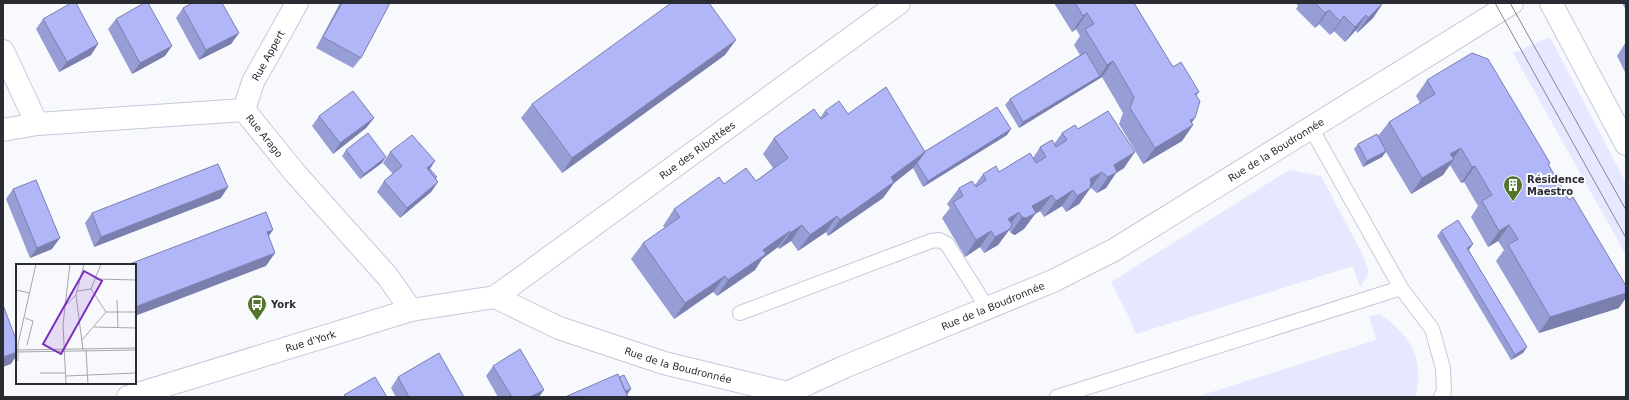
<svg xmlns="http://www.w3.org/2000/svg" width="1629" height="400" viewBox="0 0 1629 400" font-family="'DejaVu Sans',sans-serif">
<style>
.green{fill:#e5e8ff}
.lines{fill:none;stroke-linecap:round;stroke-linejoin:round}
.service-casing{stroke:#c6c9dc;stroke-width:16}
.minor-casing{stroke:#c6c9dc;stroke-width:24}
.secondary-casing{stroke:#c6c9dc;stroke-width:24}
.service{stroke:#fff;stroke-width:14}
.minor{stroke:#fff;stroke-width:22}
.secondary{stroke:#fff;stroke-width:22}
.tram{stroke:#86878d;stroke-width:1}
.wall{fill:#979dd5}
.shaded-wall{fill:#7b7fae}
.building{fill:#b0b6f8;stroke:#7b7fae}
.labels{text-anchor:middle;stroke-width:4;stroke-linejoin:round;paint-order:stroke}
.street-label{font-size:10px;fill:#2b2c33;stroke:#f8f9fd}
.poi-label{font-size:10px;font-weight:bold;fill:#2b2c33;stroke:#f8f9fd;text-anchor:start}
.inset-road{fill:none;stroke:#a6a7ac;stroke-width:1}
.view{fill:#7b2cbf;fill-opacity:0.15;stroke:#7b2cbf;stroke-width:2}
.inset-edge{fill:none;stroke:#2b2c33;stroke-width:2}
</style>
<rect width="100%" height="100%" fill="#f8f9fd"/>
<path class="green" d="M1550,37L1626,183V255L1513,53Z
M1289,170L1321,176L1362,253L1369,272L1360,287L1353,266L1136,334L1129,317L1111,282Z
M1380,314C1412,337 1424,358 1416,397H1196L1376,340L1369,316Z"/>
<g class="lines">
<defs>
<path id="service" d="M1311,128L1401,288L1432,329L1443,368L1444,391L1441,397
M740,313L931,241L939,240L947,244L988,309
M1057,397L1401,288"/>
<g id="minor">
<path d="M3,51L37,124"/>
<path id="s1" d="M244,110L253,82L297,3"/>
<path id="s2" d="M3,130L37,124L244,110L295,173L388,277L411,310"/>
<path id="s3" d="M495,297L559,328L664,363L787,393L844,367L1053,281L1114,250L1512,3"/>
<path id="s4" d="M128,397L411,310L495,297L899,3"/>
</g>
<path id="secondary" d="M1551,3L1626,144"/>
</defs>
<use href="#service" class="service-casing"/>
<use href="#minor" class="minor-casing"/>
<use href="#secondary" class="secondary-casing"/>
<use href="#service" class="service"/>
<use href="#minor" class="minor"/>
<use href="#secondary" class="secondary"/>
<path class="tram" d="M1495,3L1626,238
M1510,3L1626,210"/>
</g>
<path class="wall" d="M340,3H390L361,58L353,68L316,48Z
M1054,3H1134L1173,67L1199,92L1196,96L1192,122L1193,125L1182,141L1143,164L1119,124L1123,113L1102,77L1019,128L1005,105L1010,99L1080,55L1074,45L1080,36L1076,29L1072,32Z
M1296,3H1383L1373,18L1357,33L1356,30L1345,42L1334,31L1330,35L1319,24L1315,28L1296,9L1298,6Z
M1622,3H1626V10Z
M183,8L239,33L231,44L199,60L176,18Z
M43,19L98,44L91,55L59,72L36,29Z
M116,19L165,56L132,74L108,29Z
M1626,42V74L1617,56Z
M725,55L562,173L521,118L532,104Z
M1427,80L1549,165L1619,308L1539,333L1496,261L1504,250L1498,241L1488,247L1471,217L1478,206L1464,182L1461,183L1450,165L1443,175L1411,194L1386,152L1382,157L1363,167L1354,149L1358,144L1378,136L1389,122L1420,103L1416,96Z
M825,111L848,114L924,152L1007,135L923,187L913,168L894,183L883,198L828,236L826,232L798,251L791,241L779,249L778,247L762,259L755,270L717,296L713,292L674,319L631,259L643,243L665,228L663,226L674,209L724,184L756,181L773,168L763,154L774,138L820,118Z
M319,116L374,118L366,128L333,154L312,126Z
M1078,129L1124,168L1116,173L1106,188L1097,193L1091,188L1089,189L1079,204L1066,212L1062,206L1044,217L1040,211L1035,214L1024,229L1015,235L1011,233L1009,230L998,245L984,253L980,247L965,257L942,218L950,208L947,204L959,188L975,185L983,174L999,172L1033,158L1040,147L1054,144L1062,133Z
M346,150L382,163L360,179L342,156Z
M390,152L430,169L438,182L431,192L400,218L377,192L384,181L393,174L383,163Z
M13,189L52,249L30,258L6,199Z
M221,198L94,247L85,223L92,213Z
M1441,231L1469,250L1523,353L1511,360L1437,236Z
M493,366L539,397H498L486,376Z
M398,377L464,397H396L391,388Z"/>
<path class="shaded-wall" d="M1379,3H1383L1372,14L1383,3L1373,18L1357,33Z
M1329,10L1319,24L1315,28L1325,13Z
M1087,13L1076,29L1072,32L1083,16Z
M1366,15L1356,30L1345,42L1355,27Z
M1344,16L1334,31L1330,35L1340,21Z
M239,33L231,44L199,60L206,50Z
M736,40L725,55L562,173L572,158Z
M98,44L91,55L59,72L67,62Z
M172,46L165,56L132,74L140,63Z
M1113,61L1102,77L1019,128L1023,122L1100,76L1107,65Z
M374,118L366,128L333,154L340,143Z
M1195,118L1188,128L1193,125L1182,141L1143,164L1155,148L1190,120Z
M1011,129L1007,135L923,187L928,181Z
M1461,148L1452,160L1454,159L1443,175L1411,194L1422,178L1450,154Z
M1386,151L1382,157L1363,167L1367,161Z
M925,152L913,168L894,183L883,198L828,236L840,220L891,177Z
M1135,152L1124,168L1116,173L1106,188L1097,193L1108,177L1114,165Z
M386,157L382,163L360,179L364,174Z
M435,161L428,172L427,168Z
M1475,166L1464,182L1461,183L1472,167Z
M1102,172L1079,204L1066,212L1090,179Z
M438,182L431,192L400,218L407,208Z
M228,187L221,198L94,247L101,237Z
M1073,190L1062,206L1044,217L1056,201Z
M1052,195L1040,211L1035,214L1024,229L1015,235L1011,233L1022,217L1032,206Z
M1019,212L1008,228V219Z
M837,216L826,232L798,251L810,235Z
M802,225L791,241L779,249L790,233Z
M1509,225L1498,241L1488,247L1499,231Z
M1010,229L998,245L984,253L995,237Z
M273,230L264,243L267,232Z
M790,231L778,247L762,259L755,270L717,296L728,280L763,250Z
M991,231L980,247L965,257L976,240Z
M60,238L52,249L30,258L37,248Z
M1473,244L1469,250L1467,248Z
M275,253L266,266L135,316V307Z
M725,276L713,292L674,319L685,303Z
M1626,293V298L1619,308L1539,333L1550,317Z
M1527,347L1523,353L1511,360L1515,355Z
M17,352V355L11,364L3,367V357Z
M631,389L627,395L621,393Z
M544,390L539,397H530Z"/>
<path class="building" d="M71,3H76L98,44L67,62L43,19Z
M144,3H148L172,46L140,63L116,19Z
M192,3H222L239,33L206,50L183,8Z
M342,3H390L361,58L323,37Z
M671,3H709L736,40L572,158L532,104Z
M1075,3H1134L1173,67L1181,62L1199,92L1195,94L1200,101L1195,118L1190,120L1193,125L1155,148L1130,108L1134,97L1113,61L1107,65L1085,29L1094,24L1087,13L1083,16Z
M1315,3H1383L1368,18L1366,15L1355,27L1344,16L1340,21L1329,10L1325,13Z
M1086,52L1100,76L1023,122L1010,99Z
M1472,53L1488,59L1550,163L1548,164L1569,200L1573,197L1626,286V293L1550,317L1508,245L1518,239L1509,225L1499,231L1482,201L1492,195L1475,166L1472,167L1461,148L1450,154L1454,159L1422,178L1389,122L1435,94L1427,80Z
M886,87L925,152L891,177L894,182L840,220L837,216L810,235L802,225L790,233V231L763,250L766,254L728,280L725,276L685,303L643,243L680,217L674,209L719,177L724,184L746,168L756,181L788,158L774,138L814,109L821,119L828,114L825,111L839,101L848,114Z
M353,91L374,118L340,143L319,116Z
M997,107L1011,129L928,181L917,163L925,152H924Z
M1108,111L1135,152L1114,165L1117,172L1108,177L1102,172L1090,179L1091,182L1090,188L1077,196L1073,190L1056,201L1052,195L1032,206L1036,213L1026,218L1022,217L1019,212L1008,219L1012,224L1010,229L995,237L991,231L976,240L953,202L963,196L959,188L972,181L976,187L986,180L983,174L996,166L999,172L1030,153L1036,163L1046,157L1040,147L1052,140L1056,147L1067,140L1062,133L1075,125L1078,129Z
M368,133L386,157L364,174L346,150Z
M1377,134L1386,151L1367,161L1358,144Z
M412,135L435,161L427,168L438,182L407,208L384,181L402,166L390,152Z
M218,164L228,187L101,237L92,213Z
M429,168L437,177L435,178L428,169Z
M36,180L60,238L37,248L13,189Z
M266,212L273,230L267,232L275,253L135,307V265H127Z
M1458,220L1473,244L1467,248L1527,347L1515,355L1441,231Z
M3,305L17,342V352L3,357Z
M520,349L544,390L530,397H512L493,366Z
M439,353L464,397H409L398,377Z
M618,374L628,397H565Z
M624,375L631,389L625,391L619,377Z
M375,377L387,397H346L344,395Z"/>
<defs>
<symbol id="building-pin" viewBox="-11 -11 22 30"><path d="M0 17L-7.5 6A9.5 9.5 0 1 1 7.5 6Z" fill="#53742b" stroke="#f8f9fd"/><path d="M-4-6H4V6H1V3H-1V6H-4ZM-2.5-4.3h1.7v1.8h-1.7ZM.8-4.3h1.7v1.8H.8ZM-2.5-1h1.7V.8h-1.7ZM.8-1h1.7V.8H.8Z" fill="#fff"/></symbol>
<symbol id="bus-pin" viewBox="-11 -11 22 30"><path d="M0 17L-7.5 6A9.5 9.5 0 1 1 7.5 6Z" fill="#53742b" stroke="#f8f9fd"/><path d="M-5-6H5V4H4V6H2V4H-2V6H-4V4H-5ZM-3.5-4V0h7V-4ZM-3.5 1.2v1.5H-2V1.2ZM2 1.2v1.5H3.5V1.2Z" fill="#fff"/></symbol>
</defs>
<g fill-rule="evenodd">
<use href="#building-pin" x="1502" y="174" width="22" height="30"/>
<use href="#bus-pin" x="246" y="293" width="22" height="30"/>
</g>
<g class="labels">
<g class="street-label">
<text dy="4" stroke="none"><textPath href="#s1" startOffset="60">Rue Appert</textPath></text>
<text dy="4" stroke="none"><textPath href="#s2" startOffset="275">Rue Arago</textPath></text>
<text dy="4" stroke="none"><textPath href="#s3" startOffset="856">Rue de la Boudronnée</textPath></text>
<text dy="4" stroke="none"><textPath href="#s4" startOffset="631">Rue des Ribottées</textPath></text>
<text dy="4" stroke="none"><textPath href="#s3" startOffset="532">Rue de la Boudronnée</textPath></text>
<text dy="4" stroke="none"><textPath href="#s4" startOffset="191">Rue d'York</textPath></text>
<text dy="4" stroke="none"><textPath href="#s3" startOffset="196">Rue de la Boudronnée</textPath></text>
</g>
<g class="poi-label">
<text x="1527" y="183">Résidence<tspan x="1527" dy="12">Maestro</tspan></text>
<text x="271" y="308">York</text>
</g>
</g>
<g transform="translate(16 264)">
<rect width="120" height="120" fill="#f8f9fd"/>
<path class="inset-road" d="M80,15L120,16M75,25L90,48M0,26L14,29M62,27L75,25L85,0H104M101,36L102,64M49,42L54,0M9,54L17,57L11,81M78,63L120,64M66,76L90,48H120M0,86L120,84M67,86L60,31L68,0M70,86L72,120M0,88L120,86M2,97V80L20,0M24,109H49M50,112L120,109M50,120L47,61L49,42L60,31"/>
<path class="view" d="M68,7L86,17L45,90L27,80Z"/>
<rect width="120" height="120" class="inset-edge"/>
</g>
<rect width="1629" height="400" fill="none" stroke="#2b2c33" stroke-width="8"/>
</svg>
